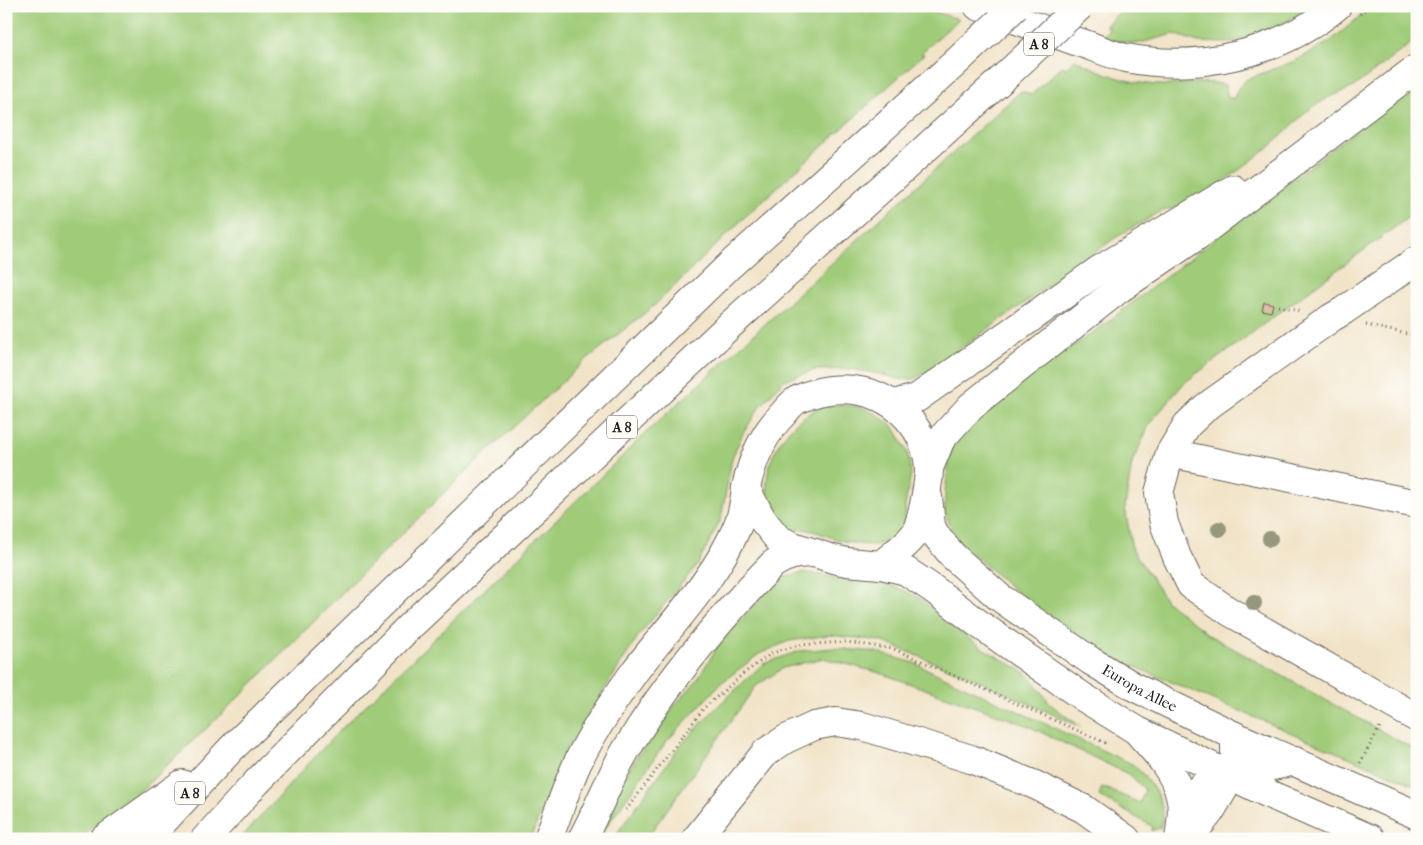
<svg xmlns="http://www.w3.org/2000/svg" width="1423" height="845" viewBox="0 0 1423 845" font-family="'IM FELL French Canon',serif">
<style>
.green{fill:#a0cc79;stroke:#5e744a}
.building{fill:#e8aa9f}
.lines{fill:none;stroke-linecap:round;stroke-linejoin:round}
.minor-casing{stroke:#676258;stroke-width:30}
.major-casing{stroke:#676258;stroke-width:30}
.highway-casing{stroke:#676258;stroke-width:30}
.path{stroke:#676258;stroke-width:3;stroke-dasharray:1 4;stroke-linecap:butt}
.minor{stroke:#fff;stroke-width:28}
.major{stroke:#fff;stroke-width:28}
.highway{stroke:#fff;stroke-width:28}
.highway-bridge-casing{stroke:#676258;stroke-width:30;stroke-linecap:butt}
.highway-bridge{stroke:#fff;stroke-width:28}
.tree{fill:#95987b}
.labels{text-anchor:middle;stroke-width:4.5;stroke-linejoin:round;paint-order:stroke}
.shield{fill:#fdfcf7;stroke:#605f5e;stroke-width:1}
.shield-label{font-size:14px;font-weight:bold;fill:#1c1c1c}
.street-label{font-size:15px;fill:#1c1c1c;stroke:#fdfcf7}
</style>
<rect width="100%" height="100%" fill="#fdfcf7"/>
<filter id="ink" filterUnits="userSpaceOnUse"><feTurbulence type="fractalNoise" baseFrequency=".02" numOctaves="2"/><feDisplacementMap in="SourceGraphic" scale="10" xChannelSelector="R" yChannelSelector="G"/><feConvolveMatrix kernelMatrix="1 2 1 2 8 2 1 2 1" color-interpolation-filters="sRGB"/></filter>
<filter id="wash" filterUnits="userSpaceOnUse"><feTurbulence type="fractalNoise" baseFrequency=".0096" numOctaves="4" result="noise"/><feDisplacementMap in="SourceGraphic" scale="20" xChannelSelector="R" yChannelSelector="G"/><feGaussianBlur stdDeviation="1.12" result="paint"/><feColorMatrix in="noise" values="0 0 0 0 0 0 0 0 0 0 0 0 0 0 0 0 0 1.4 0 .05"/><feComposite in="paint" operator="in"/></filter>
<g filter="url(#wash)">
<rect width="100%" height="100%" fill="#f1e3c7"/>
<path class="green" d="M6,6H914L959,19L921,53L924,54L750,212L655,305L587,359L475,463L363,572L227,709L125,805L78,839H6Z
M1126,6H1314L1264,34L1227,43L1198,42L1174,34L1136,44L1101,38L1110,28L1105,26Z
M1373,6H1417V39L1352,88L1327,98L1307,111L1271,146L1199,200L1160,212L1115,238L932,369L914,379H898L880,374L850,369L815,370L784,380L759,408L742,435L732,458L721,519L698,564L639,635L565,752L530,839H240L335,735L652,427L1021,91L1031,95L1062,66L1066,68L1075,59C1106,76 1137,86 1171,85C1190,84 1208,80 1225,85L1228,98H1234L1238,88L1247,79L1295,61L1329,42Z
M1417,83V211L1184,383L1150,423L1132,463L1125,507L1132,549L1167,602L1209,635L1417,751V786L1107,655L1019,594L957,541L945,513V491L951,449L993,400L1101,327Z
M836,405L858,406L878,415L894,427L907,451L911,473L905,506L907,527C901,532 895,540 888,542C872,548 849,543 833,538C818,533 804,525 788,532C780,523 772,515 769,503C759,466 784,424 817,409C823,406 830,406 836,405Z
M804,572L853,581L883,584L901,589L923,600L942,619L984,649L1028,674L1051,705L1081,727L970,677L881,641L830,635L789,641L759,654L721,683L666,742L598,839H589L622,779L662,720L697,680L718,646L768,590L783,578Z
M834,648L876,652L914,663L1134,765C1149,781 1171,805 1160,828L1151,831L1153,827L1099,796L1102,787L1140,803L1145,790L1130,775L1024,724L880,673L823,658L783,668L756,686L646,839H613L679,747L715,709L763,664L799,651Z"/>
<g id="blocks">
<path class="building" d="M1264,302L1273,304L1271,312L1262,310Z"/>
</g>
</g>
<g filter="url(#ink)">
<use href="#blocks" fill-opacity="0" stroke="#676258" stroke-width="1"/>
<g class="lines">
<defs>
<path id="minor" d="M978,6C1011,18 1043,29 1075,41C1092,46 1109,54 1126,58C1198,72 1280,54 1337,6
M1417,260L1343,311L1331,318L1206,407L1187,425L1170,453L1159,493L1164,523L1177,557L1191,585L1230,612L1417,718
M1170,453L1417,504
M1136,730C1153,749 1173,769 1180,795C1184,809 1181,825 1179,839
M1182,814C1192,796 1198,785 1218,778L1295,761
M696,839L766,752L786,739L814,726L836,722L862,726L971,759L1035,785L1084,809L1126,839
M1182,839L1194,832L1210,812L1232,775L1235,757V736"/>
<g id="major">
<path d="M893,404L917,398L1099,270L1233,189"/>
<path d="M929,468L941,439L971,406L1119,289L1197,236L1417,68"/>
<path d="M746,489L762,519L778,539L793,546L833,559L847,562L881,565L906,571L933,589L979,624L1083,697L1136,730L1271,795L1371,839"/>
<path id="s1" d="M928,497L931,526L935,534L953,556L999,597L1091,661L1138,689L1235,736L1417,815"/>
<path d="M548,839C558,814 566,788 577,764C592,732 614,700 635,671C669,626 715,580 737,527C743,515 744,502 746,488C752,460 763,434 783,414C787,409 792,403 797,400C817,390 838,387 860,391C897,398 927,430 929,469C929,481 926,493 924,505C922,514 920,523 916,532C910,543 891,556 881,565"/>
<path d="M582,839C598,810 609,778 626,750C667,682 718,620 773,564C786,555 798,553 815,553"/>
</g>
<path id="highway" d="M104,839L182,784
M147,839L232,748L730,265L953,65
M205,839L256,783L408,628L729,326L999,82"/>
</defs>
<use href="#minor" class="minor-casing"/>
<use href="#major" class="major-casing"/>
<use href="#highway" class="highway-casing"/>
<path class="path" d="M1360,14L1369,6
M1278,306L1299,311
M1366,325L1417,336
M1360,763L1381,725
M626,810L704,708L743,674L772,653L799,645L846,642L894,649L1108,744"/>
<use href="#minor" class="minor"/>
<use href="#major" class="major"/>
<use href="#highway" class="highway"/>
<defs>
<path id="highway-bridge" d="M953,65L1016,6
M999,82L1080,6"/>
</defs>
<use href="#highway-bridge" class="highway-bridge-casing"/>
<use href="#highway-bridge" class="highway-bridge"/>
</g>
<g class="tree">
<circle cx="1219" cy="529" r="8"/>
<circle cx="1270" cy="539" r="8"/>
<circle cx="1254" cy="603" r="8"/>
</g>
</g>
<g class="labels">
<g class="shield">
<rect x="1024" y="32.5" width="30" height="23" rx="4"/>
<rect x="607" y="415.5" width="30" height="23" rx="4"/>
<rect x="175" y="781.5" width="30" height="23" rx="4"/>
</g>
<g class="shield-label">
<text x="1039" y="49">A 8</text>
<text x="622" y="432">A 8</text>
<text x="190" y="798">A 8</text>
</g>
<g class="street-label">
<text dy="5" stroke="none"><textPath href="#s1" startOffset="296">Europa Allee</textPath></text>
</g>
</g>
<rect width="1423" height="845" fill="none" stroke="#fdfcf7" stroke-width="25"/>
</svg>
